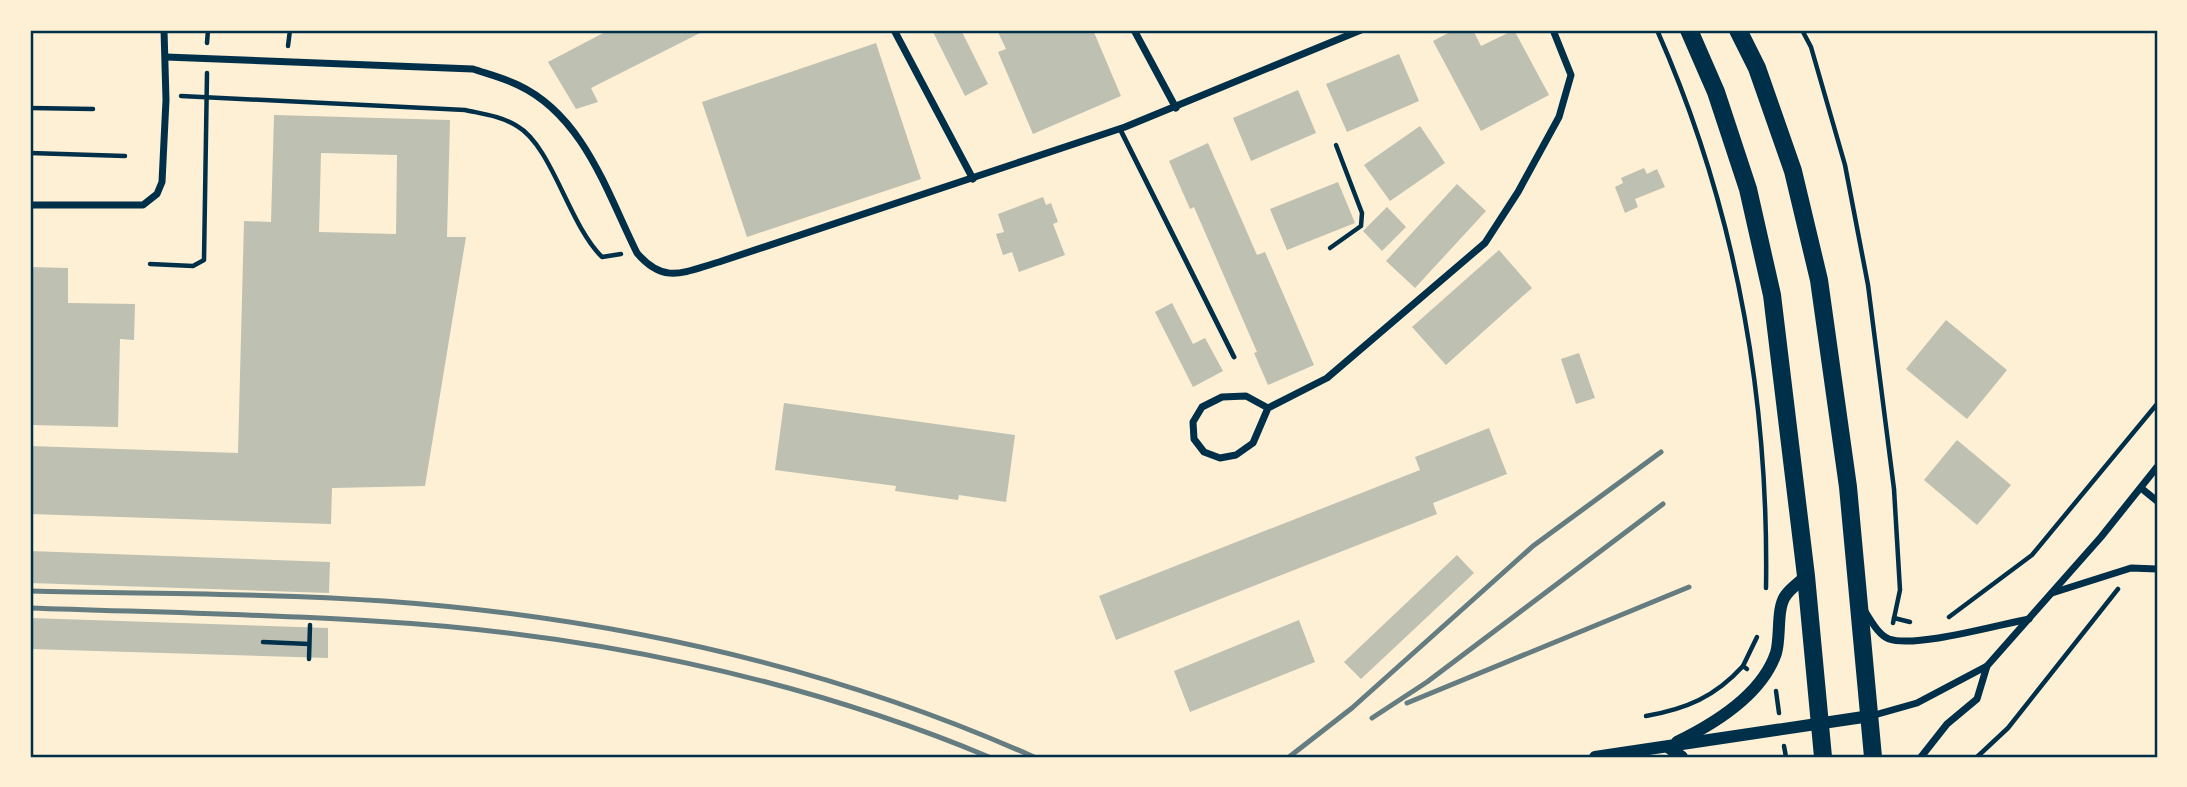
<svg xmlns="http://www.w3.org/2000/svg" width="2187" height="787" viewBox="0 0 2187 787" font-family="Literata,serif">
	<rect width="100%" height="100%" fill="#fdf0d5"/>
	<g fill="#bec0b2" fill-rule="evenodd">
		<polygon points="609,30 706,30 591,88 598,102 576,109 548,62"/>
		<polygon points="932,30 961,30 988,84 965,96"/>
		<polygon points="997,30 1093,30 1121,96 1033,134 998,52 1006,49"/>
		<polygon points="1454,30 1473,30 1481,46 1514,30 1549,95 1481,131 1433,41"/>
		<polygon points="876,43 921,179 747,237 702,102"/>
		<polygon points="1399,54 1419,101 1347,132 1326,84"/>
		<polygon points="1298,90 1316,133 1251,161 1233,118"/>
		<path d="M274,115L450,120L447,237H466L425,486L332,488L331,524L30,514V446L238,453L244,221L271,222ZM321,153L397,155L396,234L319,232Z"/>
		<polygon points="1420,126 1445,163 1390,201 1364,165"/>
		<polygon points="1208,143 1257,255 1265,252 1314,365 1268,385 1254,353 1257,352 1194,207 1190,209 1169,161"/>
		<polygon points="1644,168 1647,174 1657,169 1665,187 1635,199 1638,207 1625,213 1615,187 1623,183 1621,178"/>
		<polygon points="1338,182 1355,223 1287,250 1270,209"/>
		<polygon points="1457,184 1486,211 1415,288 1386,261"/>
		<polygon points="1043,197 1046,205 1051,203 1058,222 1053,224 1065,255 1019,272 1012,252 1003,255 996,234 1004,232 998,214"/>
		<polygon points="1387,207 1406,227 1382,251 1363,231"/>
		<polygon points="1499,250 1532,288 1446,365 1412,327"/>
		<polygon points="30,267 68,268 68,303 135,304 134,340 120,339 118,427 30,425"/>
		<polygon points="1172,303 1193,344 1205,338 1223,371 1193,387 1155,312"/>
		<polygon points="1946,320 2007,370 1967,419 1906,369"/>
		<polygon points="1579,353 1595,398 1576,404 1561,359"/>
		<polygon points="784,403 1015,435 1006,502 959,495 958,500 895,491 896,486 775,470"/>
		<polygon points="1489,428 1507,474 1433,503 1437,514 1116,640 1099,596 1420,470 1415,457"/>
		<polygon points="1957,440 2011,485 1977,525 1924,480"/>
		<polygon points="30,551 330,562 329,593 30,583"/>
		<polygon points="1457,555 1474,573 1361,679 1344,662"/>
		<polygon points="30,618 328,628 328,658 30,649"/>
		<polygon points="1299,620 1315,662 1190,712 1174,671"/>
	</g>
	<g fill="none" stroke-linecap="round" stroke-linejoin="round">
		<g stroke="#003049" stroke-width="4.5">
			<path d="M1657,30C1735,207 1769,395 1766,588"/>
			<polyline points="1802,30 1811,47 1845,165 1868,285 1894,489 1900,590 1893,623"/>
			<polyline points="207,43 208,30"/>
			<polyline points="288,46 290,30"/>
			<path d="M181,96L465,110C483,114 501,116 517,126C552,146 569,225 602,257L621,254"/>
			<polyline points="30,108 93,109"/>
			<polyline points="30,153 125,156"/>
			<polyline points="1330,248 1361,226 1362,213 1336,145"/>
			<polyline points="150,264 193,266 204,260 207,73"/>
			<polyline points="1949,617 2032,555 2157,404"/>
			<polyline points="1894,618 1910,622"/>
			<polyline points="263,642 309,644"/>
			<polyline points="309,659 310,625"/>
			<polyline points="1747,669 1743,666 1757,637"/>
			<polyline points="1776,691 1779,713"/>
			<path d="M1646,716C1686,709 1715,697 1743,666"/>
			<polyline points="1784,746 1786,757"/>
			<polyline points="1977,757 2008,728 2118,589"/>
		</g>
		<polyline stroke="#003049" stroke-width="5" points="1120,129 1234,357"/>
		<g stroke="#003049" stroke-width="7">
			<polyline points="894,30 973,179"/>
			<polyline points="1134,30 1176,108"/>
			<path d="M166,57L473,69C488,74 504,78 518,85C584,116 607,193 637,253C664,285 684,272 719,262L1125,127L1361,30"/>
			<polyline points="30,205 143,205 157,194 162,182 166,100 164,30"/>
			<polyline points="1268,408 1246,396 1222,397 1202,407 1193,422 1194,439 1204,452 1220,458 1236,455 1253,443 1268,408 1327,378 1485,243 1518,192 1559,117 1571,75 1553,30"/>
			<polyline points="2141,488 2157,501"/>
			<polyline points="2052,593 2131,568 2157,569"/>
			<path d="M1864,610C1871,620 1878,635 1889,639C1916,648 1997,625 2029,619"/>
			<polyline points="1871,716 1917,703 1987,666 2101,537 2157,467"/>
			<polyline points="1921,757 1947,724 1977,699 1987,666"/>
		</g>
		<g stroke="#003049" stroke-width="12">
			<path d="M1677,742C1714,724 1762,695 1776,653C1781,636 1776,608 1786,595C1791,588 1800,582 1806,576"/>
			<polyline points="1668,747 1682,757"/>
			<polyline points="1595,757 1870,716"/>
		</g>
		<g stroke="#003049" stroke-width="18">
			<polyline points="1689,30 1716,92 1748,189 1772,295 1806,576 1823,757"/>
			<polyline points="1738,30 1757,68 1793,171 1819,280 1848,487 1873,757"/>
		</g>
		<g stroke="#657d81" stroke-width="5">
			<path d="M30,591C148,594 267,593 384,601C607,617 830,666 1034,757"/>
			<path d="M30,608C144,612 259,614 373,621C583,633 795,676 989,757"/>
			<polyline points="1407,703 1689,587"/>
			<polyline points="1372,718 1427,682 1663,504"/>
			<polyline points="1289,757 1352,708 1533,546 1661,452"/>
		</g>
	</g>
	<rect width="2187" height="787" fill="none" stroke="#fdf0d5" stroke-width="63"/>
	<rect x="32" y="32" width="2124" height="724" fill="none" stroke="#003049" stroke-width="2.5"/>
</svg>
